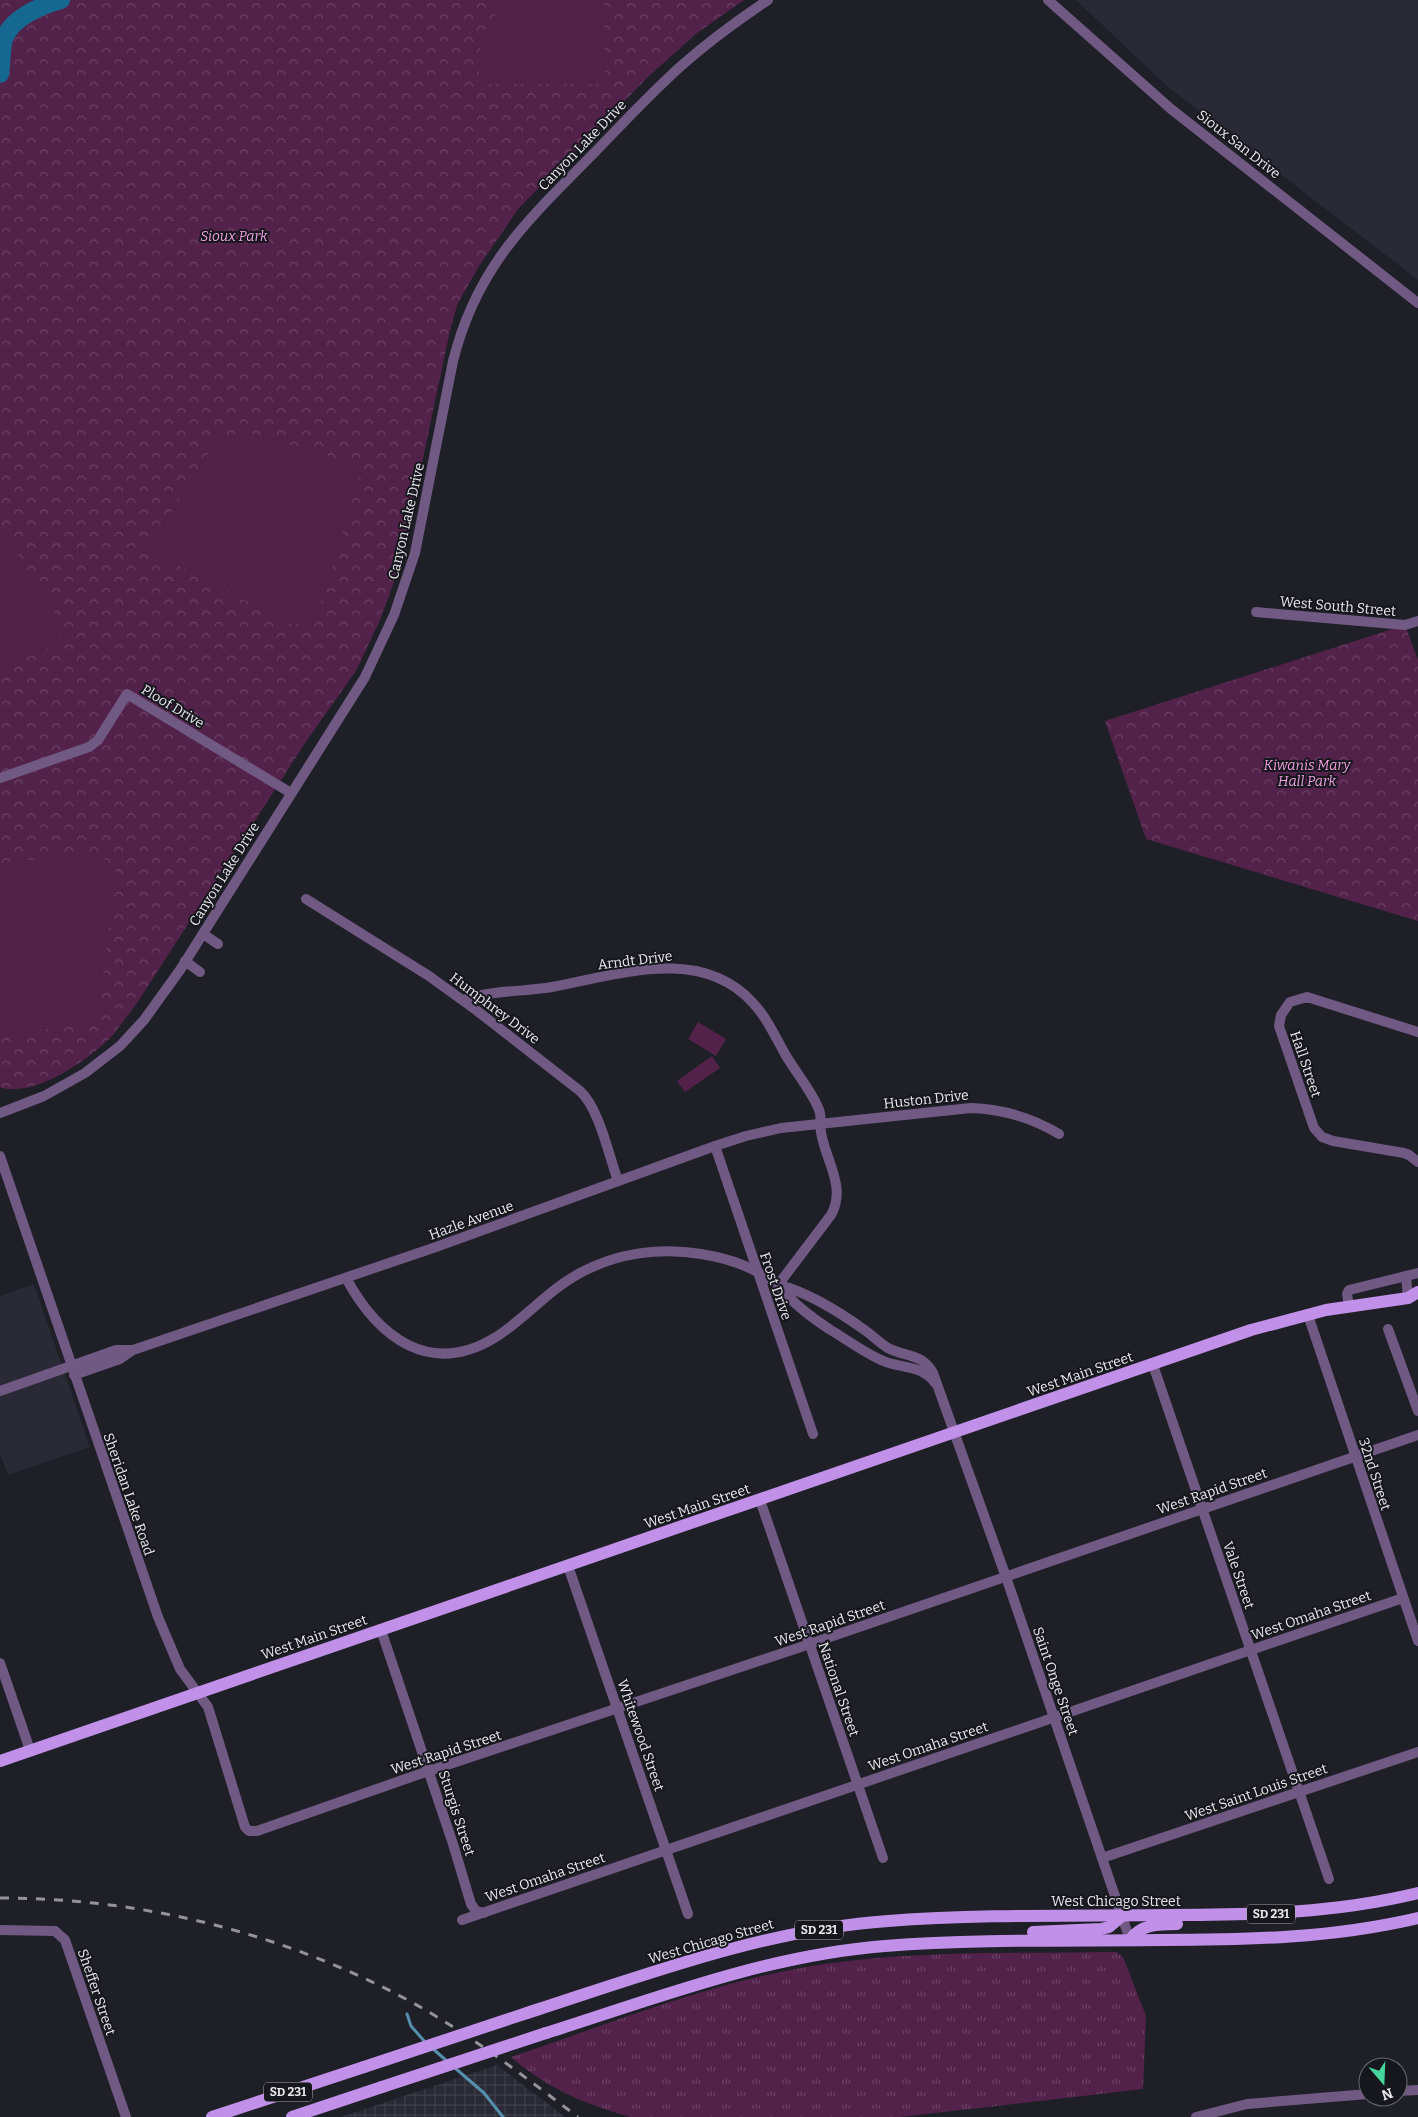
<svg xmlns="http://www.w3.org/2000/svg" width="1418" height="2117" viewBox="0 0 1418 2117" font-family="Bitter,serif">
	<defs>
		<pattern id="industrial-grid" width="8" height="8" patternUnits="userSpaceOnUse" patternTransform="scale(1.25)"><rect width="8" height="8" fill="#2a2a37"/><path d="M0 4h8M4 0v8" fill="none" stroke="#3f3f4a"/></pattern>
		<pattern id="grass-tufts" width="24" height="20" patternUnits="userSpaceOnUse" patternTransform="scale(1.25)"><rect width="24" height="20" fill="#52224b"/><path d="M3 7l-1-3M5 7V3M7 7l1-3M15 17l-1-3M17 17v-4M19 17l1-3" fill="none" stroke="#6b4265"/></pattern>
		<pattern id="park-crowns" width="20" height="18" patternUnits="userSpaceOnUse" patternTransform="scale(1.25)"><rect width="20" height="18" fill="#52224b"/><path d="M2 6a3 3 0 1 1 6 0M12 15a3 3 0 1 1 6 0" fill="none" stroke="#6b4265"/></pattern>
	</defs>
	<rect width="100%" height="100%" fill="#1f1f27"/>
	<g fill="#2a2a37">
		<polygon points="1076,0 1418,0 1418,280 1169,88"/>
		<polygon points="34,1284 90,1447 8,1475 0,1453 0,1296"/>
	</g>
	<polygon fill="url(#industrial-grid)" points="497,2065 565,2117 341,2117"/>
	<path fill="url(#grass-tufts)" d="M1116,1952L1123,1957L1146,2016L1143,2089L900,2117H631C587,2105 546,2088 511,2057C601,2027 690,1990 785,1971C893,1949 1006,1954 1116,1952Z"/>
	<g fill="url(#park-crowns)">
		<path d="M0,0H744L697,33L650,75L519,208L479,266L457,305L449,335L401,563L380,620L356,671L305,743L137,1003C129,1014 120,1026 111,1037C89,1060 32,1099 0,1087Z"/>
		<polygon points="1405,625 1418,660 1418,921 1146,839 1105,721"/>
	</g>
	<g fill="#52224b">
		<polygon points="505,0 604,0 605,78 599,84 480,84 479,54 488,26"/>
		<polygon points="243,431 363,466 316,620 293,625 148,550 216,440"/>
		<path d="M0,527L56,614C58,619 62,625 62,629C63,649 16,660 0,666Z"/>
		<polygon points="99,853 116,872 97,1024 0,1034 0,863"/>
		<polygon points="698,1022 726,1039 716,1056 688,1039"/>
		<polygon points="712,1056 720,1068 685,1092 677,1081"/>
	</g>
	<g fill="none" stroke-linecap="round" stroke-linejoin="round">
		<g stroke="#558fad" stroke-width="3">
			<polyline points="407,2014 411,2026 426,2043"/>
			<polyline points="432,2048 448,2062"/>
			<polyline points="455,2068 484,2093 503,2117"/>
		</g>
		<path stroke="#156991" stroke-width="18" d="M0,74C2,62 1,50 4,39C11,18 42,5 61,0"/>
		<g stroke="#705983" stroke-width="10">
			<polyline points="1048,0 1171,109 1418,303"/>
			<polyline points="1256,612 1405,625 1418,621"/>
			<polyline points="0,778 89,747 98,740 127,694 291,793"/>
			<path d="M306,899L429,976L476,1010L580,1091C599,1108 609,1156 618,1181"/>
			<polyline points="203,934 218,944"/>
			<polyline points="185,961 200,972"/>
			<path d="M463,1000C492,990 522,992 552,987C617,975 701,945 753,1003C767,1018 775,1036 785,1054C794,1070 816,1097 820,1113C821,1119 820,1126 821,1132C825,1160 847,1187 831,1215L778,1285"/>
			<polyline points="1418,1032 1307,997 1290,1002 1281,1015 1279,1026 1314,1128 1322,1137 1333,1141 1404,1153 1409,1155 1418,1162"/>
			<path d="M0,1113L44,1096L85,1073L120,1046L144,1020L180,970L365,677L394,615L415,553L453,361C477,265 529,219 595,152C623,123 651,93 681,66C708,42 738,20 768,0"/>
			<polyline points="715,1146 813,1434"/>
			<polyline points="0,1156 158,1617 180,1669 208,1707 245,1827 249,1831 257,1831 414,1776 798,1648 1418,1435"/>
			<polyline points="1406,1276 1408,1298"/>
			<path d="M346,1278C378,1337 430,1378 496,1337C526,1318 548,1290 580,1273C617,1253 660,1247 701,1254C728,1258 756,1268 777,1285C781,1288 784,1293 788,1296C800,1309 814,1319 829,1329C846,1339 863,1352 881,1360C900,1369 922,1364 935,1383"/>
			<path d="M778,1285C809,1292 841,1313 866,1331C874,1337 880,1343 888,1348C905,1357 922,1353 933,1373L1006,1577L1130,1940"/>
			<polyline points="1349,1306 1347,1294 1349,1290 1418,1273"/>
			<polyline points="1308,1315 1418,1641"/>
			<polyline points="1388,1329 1418,1411"/>
			<polyline points="1153,1365 1329,1879"/>
			<path d="M74,1375L120,1359L133,1350L436,1247L715,1146L746,1136L781,1128L971,1108C1003,1109 1032,1118 1059,1134"/>
			<polyline points="0,1391 116,1350 133,1350"/>
			<polyline points="760,1500 883,1858"/>
			<polyline points="568,1566 688,1914"/>
			<polyline points="381,1630 453,1844 471,1904 476,1911 484,1913"/>
			<polyline points="0,1663 30,1750"/>
			<polyline points="1102,1858 1418,1752"/>
			<polyline points="462,1920 1403,1598"/>
			<polyline points="0,1930 55,1931 65,1940 126,2117"/>
			<polyline points="1398,2091 1418,2090"/>
			<polyline points="1196,2117 1247,2104 1368,2094"/>
		</g>
		<g stroke="#c190e9" stroke-width="12">
			<polyline points="0,1761 1251,1330 1326,1310 1408,1298 1418,1292"/>
			<polyline points="1033,1932 1101,1929 1109,1927 1122,1916"/>
			<path d="M1130,1940C1140,1924 1160,1924 1177,1924"/>
			<path d="M527,2013C645,1975 763,1930 888,1921C981,1914 1076,1916 1170,1915C1254,1915 1336,1913 1418,1893"/>
			<path d="M546,2033C657,1998 768,1955 885,1946C977,1939 1069,1941 1161,1940C1248,1940 1333,1938 1418,1918"/>
			<polyline points="212,2117 364,2067"/>
			<polyline points="292,2117 382,2087"/>
		</g>
		<path stroke="#939399" stroke-width="3" stroke-dasharray="9 9" stroke-linecap="butt" d="M0,1898C141,1898 279,1932 404,1998C466,2031 522,2075 578,2117"/>
		<g stroke="#c190e9" stroke-width="12">
			<polyline points="364,2067 527,2013"/>
			<polyline points="382,2087 546,2033"/>
		</g>
	</g>
	<g text-anchor="middle" stroke-width="4" stroke-linejoin="round" paint-order="stroke">
		<g fill="#16161d" stroke="#aaaaaf" stroke-width="1">
			<rect x="1247" y="1904.5" width="48" height="19" rx="4"/>
			<rect x="795" y="1920.5" width="48" height="19" rx="4"/>
			<rect x="264" y="2082.5" width="48" height="19" rx="4"/>
		</g>
		<g font-size="12" font-weight="bold" fill="#e9e9ee">
			<text x="1271" y="1918">SD 231</text>
			<text x="819" y="1934">SD 231</text>
			<text x="288" y="2096">SD 231</text>
		</g>
		<g font-size="14" fill="#e9e9ee" stroke="#16161d">
			<text transform="translate(1239 144) rotate(38)" y="5">Sioux San Drive</text>
			<text transform="translate(582 145) rotate(-46)" y="5">Canyon Lake Drive</text>
			<text transform="translate(406 521) rotate(-77)" y="5">Canyon Lake Drive</text>
			<text transform="translate(1338 606) rotate(5)" y="5">West South Street</text>
			<text transform="translate(173 706) rotate(31)" y="5">Ploof Drive</text>
			<text transform="translate(224 874) rotate(-58)" y="5">Canyon Lake Drive</text>
			<text transform="translate(635 960) rotate(-7)" y="5">Arndt Drive</text>
			<text transform="translate(495 1008) rotate(37)" y="5">Humphrey Drive</text>
			<text transform="translate(1306 1064) rotate(71)" y="5">Hall Street</text>
			<text transform="translate(926 1099) rotate(-6)" y="5">Huston Drive</text>
			<text transform="translate(471 1220) rotate(-20)" y="5">Hazle Avenue</text>
			<text transform="translate(776 1286) rotate(71)" y="5">Frost Drive</text>
			<text transform="translate(1080 1374) rotate(-19)" y="5">West Main Street</text>
			<text transform="translate(1375 1474) rotate(72)" y="5">32nd Street</text>
			<text transform="translate(1212 1491) rotate(-19)" y="5">West Rapid Street</text>
			<text transform="translate(129 1494) rotate(71)" y="5">Sheridan Lake Road</text>
			<text transform="translate(697 1506) rotate(-19)" y="5">West Main Street</text>
			<text transform="translate(1239 1575) rotate(71)" y="5">Vale Street</text>
			<text transform="translate(1311 1615) rotate(-19)" y="5">West Omaha Street</text>
			<text transform="translate(830 1623) rotate(-19)" y="5">West Rapid Street</text>
			<text transform="translate(314 1637) rotate(-19)" y="5">West Main Street</text>
			<text transform="translate(1056 1681) rotate(71)" y="5">Saint Onge Street</text>
			<text transform="translate(839 1689) rotate(71)" y="5">National Street</text>
			<text transform="translate(641 1735) rotate(71)" y="5">Whitewood Street</text>
			<text transform="translate(928 1746) rotate(-19)" y="5">West Omaha Street</text>
			<text transform="translate(446 1752) rotate(-18)" y="5">West Rapid Street</text>
			<text transform="translate(1256 1792) rotate(-19)" y="5">West Saint Louis Street</text>
			<text transform="translate(457 1813) rotate(72)" y="5">Sturgis Street</text>
			<text transform="translate(545 1877) rotate(-19)" y="5">West Omaha Street</text>
			<text x="1116" y="1906">West Chicago Street</text>
			<text transform="translate(711 1941) rotate(-16)" y="5">West Chicago Street</text>
			<text transform="translate(97 1992) rotate(71)" y="5">Sheffer Street</text>
		</g>
		<g font-size="14" font-style="italic" fill="#f09ee1" stroke="#16161d">
			<text x="234" y="241">Sioux Park</text>
			<text x="1307" y="770">Kiwanis Mary<tspan x="1307" dy="16">Hall Park</tspan></text>
		</g>
	</g>
	<g transform="translate(1383 2082) rotate(161)"><circle r="24" fill="#16161d" stroke="#6a6a71"/>
	<path d="M0-4L9 19L0 12L-9 19Z" fill="#48d49d"/>
	<text y="-8" font-size="14" font-weight="bold" text-anchor="middle" fill="#e9e9ee">N</text>
	</g>
</svg>
